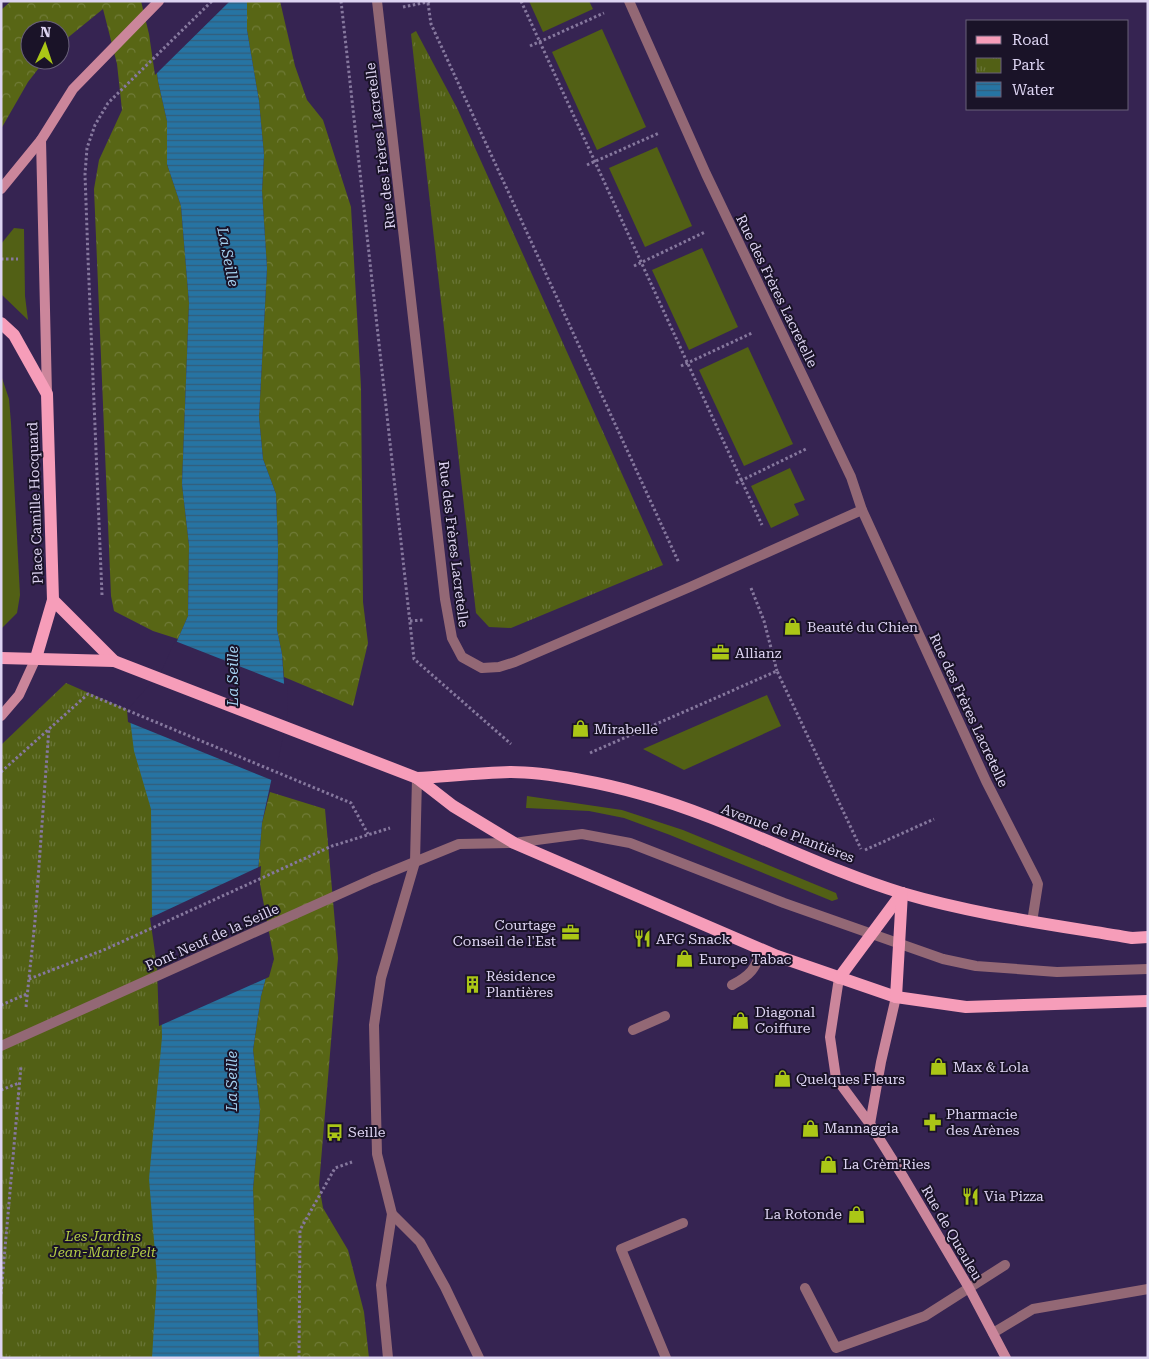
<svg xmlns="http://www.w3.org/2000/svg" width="1149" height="1359" viewBox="0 0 1149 1359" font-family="'Roboto Serif',serif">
	<defs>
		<pattern id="forest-crowns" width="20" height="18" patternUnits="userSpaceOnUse" patternTransform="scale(1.25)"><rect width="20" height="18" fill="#586615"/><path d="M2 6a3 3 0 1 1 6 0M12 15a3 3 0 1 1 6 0" fill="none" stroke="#707b38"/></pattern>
		<pattern id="park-tufts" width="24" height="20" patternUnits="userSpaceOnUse" patternTransform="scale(1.25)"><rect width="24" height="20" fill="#526015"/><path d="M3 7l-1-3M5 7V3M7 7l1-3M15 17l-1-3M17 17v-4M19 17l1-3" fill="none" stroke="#6a7638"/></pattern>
		<pattern id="water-rules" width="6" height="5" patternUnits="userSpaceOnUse" patternTransform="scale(1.25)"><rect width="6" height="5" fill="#2674a3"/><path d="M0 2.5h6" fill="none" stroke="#335d7a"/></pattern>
	</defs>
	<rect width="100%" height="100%" fill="#362452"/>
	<g fill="#526015">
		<polygon points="529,1 589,1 593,9 543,32"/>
		<polygon points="602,29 646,127 597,150 552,52"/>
		<polygon points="657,147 692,226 645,247 609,168"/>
		<polygon points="14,228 24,229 25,296 28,320 1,294 1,244"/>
		<polygon points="702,248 738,327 689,350 652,270"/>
		<polygon points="748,347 793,444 744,466 699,370"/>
		<polygon points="1,375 9,399 11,423 20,595 17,613 1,629"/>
		<polygon points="790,468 805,500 794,504 799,515 771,528 751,486"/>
		<polygon points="767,695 781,726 684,770 643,749"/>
		<polygon points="527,796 622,810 683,830 836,893 838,899 832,901 670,835 624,818 589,811 526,808"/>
	</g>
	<g fill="url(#forest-crowns)">
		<polygon points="11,1 143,1 152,34 158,81 167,121 167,164 181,206 189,303 182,484 189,545 188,616 178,639 153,631 114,611 111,596 94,189 99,160 122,110 117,64 103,9 60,44 60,30 30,30 30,60 45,60 28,82 1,129 1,10"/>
		<polygon points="247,1 280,1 295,66 307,100 323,120 351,207 361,387 363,602 368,643 353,706 284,677 282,654 277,630 278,549 276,494 263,459 259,417 267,268 262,191 264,155 259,101 247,30"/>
		<polygon points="270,792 325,809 338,958 319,1185 323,1208 348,1250 364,1312 369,1358 259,1358 253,1189 260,1110 253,1050 261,996 271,959 257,884 262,823"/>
	</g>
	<g fill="url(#park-tufts)">
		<polygon points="416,31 457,108 663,565 511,628 489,627 476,613 411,34"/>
		<polygon points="66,683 130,711 201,750 205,1358 1,1358 1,745"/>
	</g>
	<polygon fill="url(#water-rules)" points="143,1 247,1 247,30 259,101 264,155 262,191 267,268 259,417 263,459 276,494 278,549 277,630 282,654 286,712 262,823 257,884 271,959 261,996 253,1050 260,1110 253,1189 259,1358 152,1358 157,1277 149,1179 162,1037 160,966 152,915 151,809 134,751 129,711 163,673 188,616 189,545 182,484 189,303 181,206 167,164 167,121 158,81 152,34"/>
	<g fill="#362452">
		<polygon points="141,1 230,1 155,75 149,34"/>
		<polygon points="175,641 287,685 288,712 274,781 128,722 127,710 161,672"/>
		<polygon points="261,866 260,884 274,959 269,977 159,1026 157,966 150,918"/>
	</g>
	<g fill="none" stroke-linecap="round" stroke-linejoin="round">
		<g stroke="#86789e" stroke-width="3" stroke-dasharray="2.5 2.5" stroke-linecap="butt">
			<polyline points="341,1 414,659 511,744"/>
			<polyline points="521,1 762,525"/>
			<polyline points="428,3 431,24 679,563"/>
			<polyline points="403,7 432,1"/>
			<polyline points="530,46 604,13"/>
			<polyline points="587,165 659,133"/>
			<polyline points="1,259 18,259"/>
			<polyline points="634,266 705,232"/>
			<polyline points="681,366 752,333"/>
			<polyline points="736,483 806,449"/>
			<polyline points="751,588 764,621 777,671"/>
			<polyline points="102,595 88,258 85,174 87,148 95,125 108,103 212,1"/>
			<polyline points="410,621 423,620"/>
			<polyline points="590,753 777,671 861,849"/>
			<polyline points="1,772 88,694 351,803 368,834"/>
			<polyline points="865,850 934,819"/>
			<polyline points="29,979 106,949 332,846 390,828"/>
			<polyline points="1,1005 27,994"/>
			<polyline points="26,1007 35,921 49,728"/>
			<polyline points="1,1090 19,1083"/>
			<polyline points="1,1294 21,1066"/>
			<polyline points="299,1358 300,1230 335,1168 352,1162"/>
		</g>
		<g stroke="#936875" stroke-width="10">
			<path d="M732,985C751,975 755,969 762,950"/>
			<polyline points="633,1030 665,1016"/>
			<polyline points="1,1046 373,879 459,844 514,843 582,834 630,843 784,903 943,959 976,966 1057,972 1148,969"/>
			<polyline points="805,1288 836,1348 925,1316 1005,1265"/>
			<polyline points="388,1358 381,1285 392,1214"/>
			<polyline points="666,1358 621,1249 683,1223"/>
		</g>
		<g stroke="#936875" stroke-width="10">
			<polyline points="377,1 445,599 452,638 462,657 482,668 499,667 515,662 690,587 862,510"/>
			<polyline points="629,1 706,174 851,477 862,510 986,781 1036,879 1038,884 1032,922"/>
			<polyline points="417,778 415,862 381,978 374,1025 377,1154 392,1214 420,1242 445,1287 479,1358"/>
			<polyline points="993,1333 1033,1309 1148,1289"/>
		</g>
		<g stroke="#cb869b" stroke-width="10">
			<polyline points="41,140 47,394"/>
			<polyline points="1,189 41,140 73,89 159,1"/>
			<polyline points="1,716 19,695 36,658"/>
			<polyline points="839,978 830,1037 836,1078 870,1124 904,1178 969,1288 1006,1358"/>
			<polyline points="870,1124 881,1062 896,997"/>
		</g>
		<g stroke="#f69db9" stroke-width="12">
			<polyline points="1,323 14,335 47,394 53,600 36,658"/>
			<polyline points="53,600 114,661"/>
			<polyline points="1,658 114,661 417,778 453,806 514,843 777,956 896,997 966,1007 1148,1001"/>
			<path d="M417,778C449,776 480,773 511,772C547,772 607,784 641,794C731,819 813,866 902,893C977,915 1055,925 1132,938L1148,937"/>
			<polyline points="839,978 902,893"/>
			<polyline points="896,997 902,893"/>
		</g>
	</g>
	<defs>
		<symbol id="shop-bare" viewBox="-9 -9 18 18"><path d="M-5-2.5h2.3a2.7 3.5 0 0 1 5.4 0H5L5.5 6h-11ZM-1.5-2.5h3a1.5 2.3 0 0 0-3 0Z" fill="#abc616" stroke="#1a1328" stroke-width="2.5" paint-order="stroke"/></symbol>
		<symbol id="office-bare" viewBox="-9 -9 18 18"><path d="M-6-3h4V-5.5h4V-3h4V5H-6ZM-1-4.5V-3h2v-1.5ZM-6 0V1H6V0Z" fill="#abc616" stroke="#1a1328" stroke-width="2.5" paint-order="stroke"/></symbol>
		<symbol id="restaurant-bare" viewBox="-9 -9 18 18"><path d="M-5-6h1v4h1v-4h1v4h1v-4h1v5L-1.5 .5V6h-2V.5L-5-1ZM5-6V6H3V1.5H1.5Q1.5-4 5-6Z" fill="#abc616" stroke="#1a1328" stroke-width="2.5" paint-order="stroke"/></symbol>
		<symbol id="building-bare" viewBox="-9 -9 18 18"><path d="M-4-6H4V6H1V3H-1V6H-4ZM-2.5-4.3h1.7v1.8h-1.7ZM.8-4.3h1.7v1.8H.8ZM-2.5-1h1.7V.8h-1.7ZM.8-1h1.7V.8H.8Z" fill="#abc616" stroke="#1a1328" stroke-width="2.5" paint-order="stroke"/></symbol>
		<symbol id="pharmacy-bare" viewBox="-9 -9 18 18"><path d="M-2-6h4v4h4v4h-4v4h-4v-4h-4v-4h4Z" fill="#abc616" stroke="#1a1328" stroke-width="2.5" paint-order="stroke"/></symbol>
		<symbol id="bus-bare" viewBox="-9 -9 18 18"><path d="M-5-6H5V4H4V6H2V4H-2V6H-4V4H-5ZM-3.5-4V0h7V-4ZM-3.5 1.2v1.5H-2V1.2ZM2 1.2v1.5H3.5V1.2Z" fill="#abc616" stroke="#1a1328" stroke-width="2.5" paint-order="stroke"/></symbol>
	</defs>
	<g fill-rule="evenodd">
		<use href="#shop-bare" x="780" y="614" width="25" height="25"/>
		<use href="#office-bare" x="708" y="640" width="25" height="25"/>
		<use href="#shop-bare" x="568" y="716" width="25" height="25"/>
		<use href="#office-bare" x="558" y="920" width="25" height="25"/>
		<use href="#restaurant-bare" x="630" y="926" width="25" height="25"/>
		<use href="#shop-bare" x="672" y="946" width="25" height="25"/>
		<use href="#building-bare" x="460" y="972" width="25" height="25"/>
		<use href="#shop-bare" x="728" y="1008" width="25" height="25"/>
		<use href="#shop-bare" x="926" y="1054" width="25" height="25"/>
		<use href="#shop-bare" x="770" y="1066" width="25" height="25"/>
		<use href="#pharmacy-bare" x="920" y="1110" width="25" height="25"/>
		<use href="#shop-bare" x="798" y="1116" width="25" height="25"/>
		<use href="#bus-bare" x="322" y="1120" width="25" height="25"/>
		<use href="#shop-bare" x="816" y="1152" width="25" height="25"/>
		<use href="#restaurant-bare" x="958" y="1184" width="25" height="25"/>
		<use href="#shop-bare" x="844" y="1202" width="25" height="25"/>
	</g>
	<g text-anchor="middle" stroke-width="4" stroke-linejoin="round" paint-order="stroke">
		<g font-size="14" fill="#ddd4f2" stroke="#1a1328">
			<text transform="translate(380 146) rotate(-97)" y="5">Rue des Frères Lacretelle</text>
			<text transform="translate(777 291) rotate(64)" y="5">Rue des Frères Lacretelle</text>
			<text transform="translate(35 503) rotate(-92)" y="5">Place Camille Hocquard</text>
			<text transform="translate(454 544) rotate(83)" y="5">Rue des Frères Lacretelle</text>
			<text transform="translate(969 710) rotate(65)" y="5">Rue des Frères Lacretelle</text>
			<text transform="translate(788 833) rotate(21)" y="5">Avenue de Plantières</text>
			<text transform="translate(212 937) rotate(-24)" y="5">Pont Neuf de la Seille</text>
			<text transform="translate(952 1233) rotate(60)" y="5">Rue de Queuleu</text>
		</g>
		<g font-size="14" fill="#ddd4f2" stroke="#1a1328" text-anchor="start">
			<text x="807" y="632">Beauté du Chien</text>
			<text x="735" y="658">Allianz</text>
			<text x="594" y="734">Mirabelle</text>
			<text x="556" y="930" text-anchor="end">Courtage<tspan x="556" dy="16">Conseil de l'Est</tspan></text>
			<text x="656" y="944">AFG Snack</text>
			<text x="699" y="964">Europe Tabac</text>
			<text x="486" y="981">Résidence<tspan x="486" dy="16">Plantières</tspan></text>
			<text x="755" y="1017">Diagonal<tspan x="755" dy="16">Coiffure</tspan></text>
			<text x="953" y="1072">Max &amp; Lola</text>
			<text x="796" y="1084">Quelques Fleurs</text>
			<text x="946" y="1119">Pharmacie<tspan x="946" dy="16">des Arènes</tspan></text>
			<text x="824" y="1133">Mannaggia</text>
			<text x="348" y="1137">Seille</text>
			<text x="843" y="1169">La Crèm'Ries</text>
			<text x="984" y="1201">Via Pizza</text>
			<text x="842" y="1219" text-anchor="end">La Rotonde</text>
		</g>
		<g font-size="14" font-style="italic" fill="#b3cc46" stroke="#1a1328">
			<text x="103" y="1241">Les Jardins<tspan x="103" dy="16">Jean-Marie Pelt</tspan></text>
		</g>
		<g font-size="15" font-style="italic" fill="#a3cfee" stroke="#1a1328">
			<text transform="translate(228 257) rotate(79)" y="5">La Seille</text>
			<text transform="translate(233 676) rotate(-90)" y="5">La Seille</text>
			<text transform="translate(232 1081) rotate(-90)" y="5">La Seille</text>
		</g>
	</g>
	<rect width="1149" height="1359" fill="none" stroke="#ddd4f2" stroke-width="5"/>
	<rect x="966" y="20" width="162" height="90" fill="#1a1328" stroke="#686079"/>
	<rect x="976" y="36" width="25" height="8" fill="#f69db9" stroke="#686079"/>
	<text x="1012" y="45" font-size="15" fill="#ddd4f2">Road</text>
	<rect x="976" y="58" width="25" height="15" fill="url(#park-tufts)" stroke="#686079"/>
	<text x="1012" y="70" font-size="15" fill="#ddd4f2">Park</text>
	<rect x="976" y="82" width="25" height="15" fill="url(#water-rules)" stroke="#686079"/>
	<text x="1012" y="95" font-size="15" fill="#ddd4f2">Water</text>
	<g transform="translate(45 45) rotate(3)"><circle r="24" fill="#1a1328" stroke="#686079"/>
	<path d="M0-4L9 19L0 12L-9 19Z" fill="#abc616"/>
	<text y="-8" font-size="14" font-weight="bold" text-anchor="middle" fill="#ddd4f2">N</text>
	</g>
</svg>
